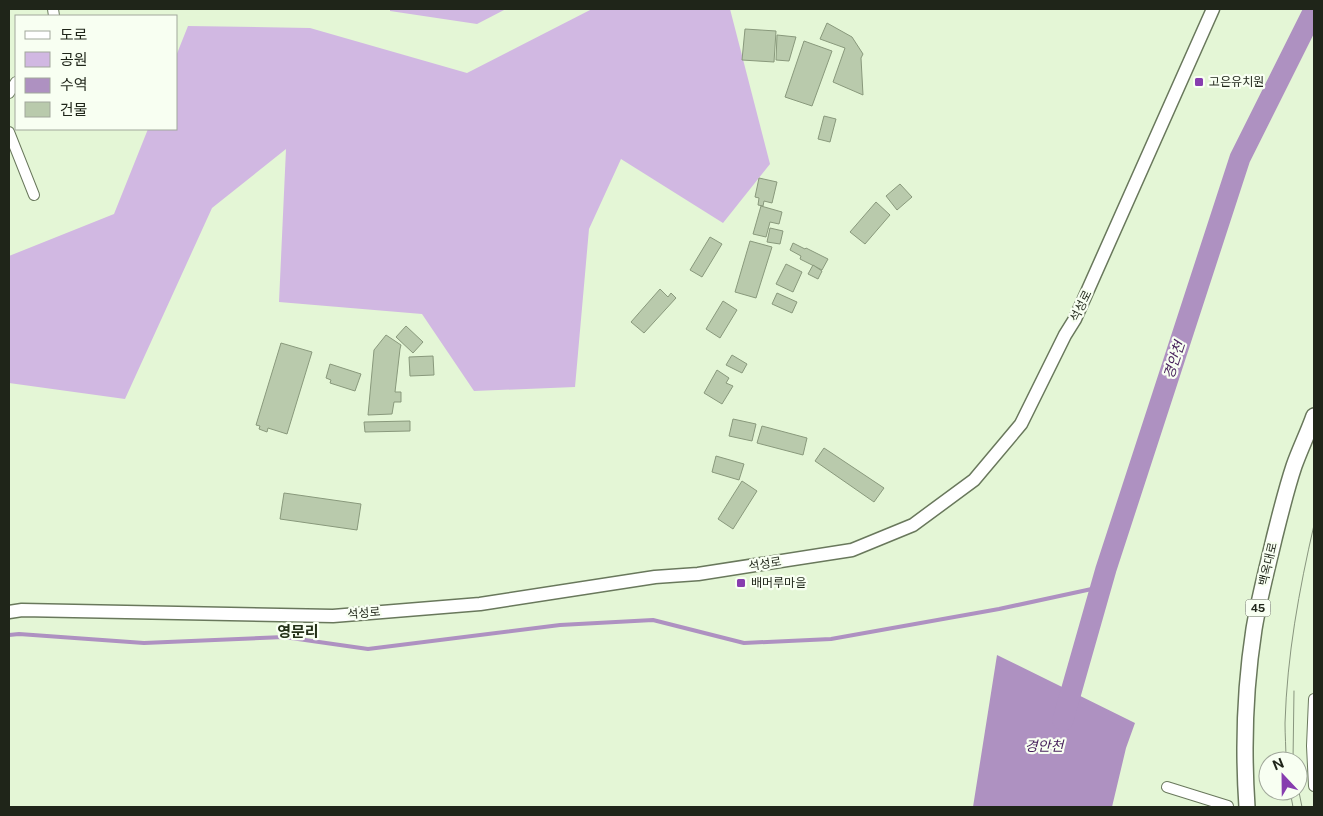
<svg xmlns="http://www.w3.org/2000/svg" width="1323" height="816" viewBox="0 0 1323 816" font-family="'Public Sans','Noto Sans KR',sans-serif">
	<rect width="100%" height="100%" fill="#e4f6d6"/>
	<g fill="#d1b8e2">
		<polygon points="390,9 506,9 477,24 390,11"/>
		<polygon points="592,9 730,9 770,164 723,223 621,159 589,229 575,387 474,391 422,314 279,302 286,149 212,208 125,399 9,383 9,256 114,214 148,129 176,129 176,56 188,26 310,28 467,73"/>
	</g>
	<polygon fill="#ae91c1" points="997,655 1135,723 1126,748 1112,807 973,807"/>
	<g fill="none" stroke-linecap="round" stroke-linejoin="round">
		<polyline stroke="#ae91c1" stroke-width="4" points="9,635 19,634 144,643 284,637 368,649 560,625 653,620 744,643 831,639 999,609 1101,587"/>
		<polyline stroke="#ae91c1" stroke-width="21" points="1063,720 1106,569 1240,158 1314,10"/>
	</g>
	<g fill="#b9caac" stroke="#89997c">
		<polygon points="827,23 852,37 863,54 861,58 863,95 833,82 845,48 820,39"/>
		<polygon points="745,29 776,31 774,62 742,60"/>
		<polygon points="777,35 796,37 789,61 776,60"/>
		<polygon points="804,41 832,51 812,106 785,97"/>
		<polygon points="824,116 836,119 830,142 818,139"/>
		<polygon points="759,178 777,182 772,203 764,201 763,206 758,205 759,198 755,197"/>
		<polygon points="900,184 912,197 897,210 886,196"/>
		<polygon points="876,202 890,215 865,244 850,232"/>
		<polygon points="761,206 782,212 779,224 770,222 766,237 753,234"/>
		<polygon points="770,228 783,231 780,244 767,242"/>
		<polygon points="710,237 722,244 702,277 690,270"/>
		<polygon points="750,241 772,247 756,298 735,292"/>
		<polygon points="793,243 805,249 806,248 828,259 822,270 800,259 801,256 790,250"/>
		<polygon points="786,264 802,272 793,292 776,284"/>
		<polygon points="813,265 822,271 818,279 808,274"/>
		<polygon points="660,289 668,297 671,293 676,298 644,333 631,322"/>
		<polygon points="777,293 797,302 792,313 772,304"/>
		<polygon points="723,301 737,310 720,338 706,329"/>
		<polygon points="406,326 423,342 413,353 396,337"/>
		<polygon points="386,335 401,345 400,349 395,392 401,392 401,402 394,402 392,414 368,415 374,350"/>
		<polygon points="281,343 312,352 287,434 268,428 267,432 259,429 260,426 256,425"/>
		<polygon points="732,355 747,364 742,373 726,365"/>
		<polygon points="433,356 434,375 410,376 409,357"/>
		<polygon points="330,364 361,374 355,391 330,383 331,380 326,378"/>
		<polygon points="717,370 729,378 726,383 733,386 722,404 704,393"/>
		<polygon points="733,419 756,424 752,441 729,436"/>
		<polygon points="410,421 410,431 365,432 364,422"/>
		<polygon points="762,426 807,438 803,455 757,443"/>
		<polygon points="824,448 884,488 874,502 815,461"/>
		<polygon points="716,456 744,464 739,480 712,472"/>
		<polygon points="742,481 757,491 733,529 718,519"/>
		<polygon points="284,493 361,504 357,530 280,519"/>
	</g>
	<g fill="none" stroke-linecap="round" stroke-linejoin="round">
		<defs>
			<g id="minor">
				<polyline points="53,9 54,16"/>
				<polyline points="9,93 16,82"/>
				<polyline points="9,132 34,195"/>
				<polyline points="1314,699 1312,746 1314,786"/>
				<polyline points="1167,787 1228,806"/>
			</g>
			<polyline id="tertiary" points="9,612 22,610 333,616 480,604 655,577 698,574 852,550 913,525 974,480 1021,424 1065,335 1075,319 1213,9"/>
			<path id="primary" d="M1247,807C1243,748 1245,687 1254,629C1259,599 1267,569 1274,539C1280,515 1286,490 1294,466C1300,449 1308,433 1314,416"/>
		</defs>
		<use href="#minor" stroke="#69785c" stroke-width="12"/>
		<use href="#tertiary" stroke="#69785c" stroke-width="15"/>
		<use href="#primary" stroke="#69785c" stroke-width="18"/>
		<use href="#minor" stroke="#fff" stroke-width="10"/>
		<use href="#tertiary" stroke="#fff" stroke-width="12"/>
		<use href="#primary" stroke="#fff" stroke-width="15"/>
		<g stroke="#88957e" stroke-width="1">
			<path d="M1286,761C1286,748 1285,735 1285,723C1287,656 1299,590 1314,525"/>
			<polyline points="1293,761 1294,691"/>
			<polyline points="1298,787 1302,807"/>
			<polyline points="1290,791 1293,807"/>
		</g>
	</g>
	<g fill="#873daf" stroke="#f8fff2" stroke-width="2">
		<rect x="1194" y="77" width="10" height="10" rx="2.5"/>
		<rect x="736" y="578" width="10" height="10" rx="2.5"/>
	</g>
	<g text-anchor="middle" stroke-width="4.5" stroke-linejoin="round" paint-order="stroke">
		<rect fill="#f8fff2" stroke="#60665a" stroke-width="1" x="1245.5" y="599.5" width="25" height="17" rx="4"/>
		<g font-size="11" font-weight="bold" fill="#1f2519">
			<text x="1258" y="612">45</text>
		</g>
		<g font-size="12" fill="#1f2519" stroke="#f8fff2" text-anchor="start">
			<text x="1209" y="86">고은유치원</text>
			<text x="751" y="587">배머루마을</text>
		</g>
		<g font-size="12" fill="#1f2519" stroke="#f8fff2">
			<text transform="translate(1081 306) rotate(-64)" y="4">석성로</text>
			<text transform="translate(765 564) rotate(-9)" y="4">석성로</text>
			<text transform="translate(1268 564) rotate(-77)" y="4">백옥대로</text>
			<text transform="translate(364 613) rotate(-5)" y="4">석성로</text>
		</g>
		<g font-size="14" font-style="italic" fill="#441d59" stroke="#f8fff2">
			<text transform="translate(1174 360) rotate(-72)" y="5">경안천</text>
			<text x="1044" y="751">경안천</text>
		</g>
		<g font-size="15" font-weight="bold" fill="#243118" stroke="#f8fff2">
			<text x="298" y="637">영문리</text>
		</g>
	</g>
	<rect width="1323" height="816" fill="none" stroke="#1f2519" stroke-width="20"/>
	<rect x="15" y="15" width="162" height="115" fill="#f8fff2" stroke="#a1a89b"/>
	<rect x="25" y="31" width="25" height="8" fill="#ffffff" stroke="#a1a89b"/>
	<text x="60" y="40" font-size="15" fill="#1f2519">도로</text>
	<rect x="25" y="52" width="25" height="15" fill="#d1b8e2" stroke="#a1a89b"/>
	<text x="60" y="65" font-size="15" fill="#1f2519">공원</text>
	<rect x="25" y="78" width="25" height="15" fill="#ae91c1" stroke="#a1a89b"/>
	<text x="60" y="90" font-size="15" fill="#1f2519">수역</text>
	<rect x="25" y="102" width="25" height="15" fill="#b9caac" stroke="#a1a89b"/>
	<text x="60" y="115" font-size="15" fill="#1f2519">건물</text>
	<g transform="translate(1283 776) rotate(338)"><circle r="24" fill="#f8fff2" stroke="#a1a89b"/>
	<path d="M0-4L9 19L0 12L-9 19Z" fill="#873daf"/>
	<text y="-8" font-size="14" font-weight="bold" text-anchor="middle" fill="#1f2519">N</text>
	</g>
</svg>
